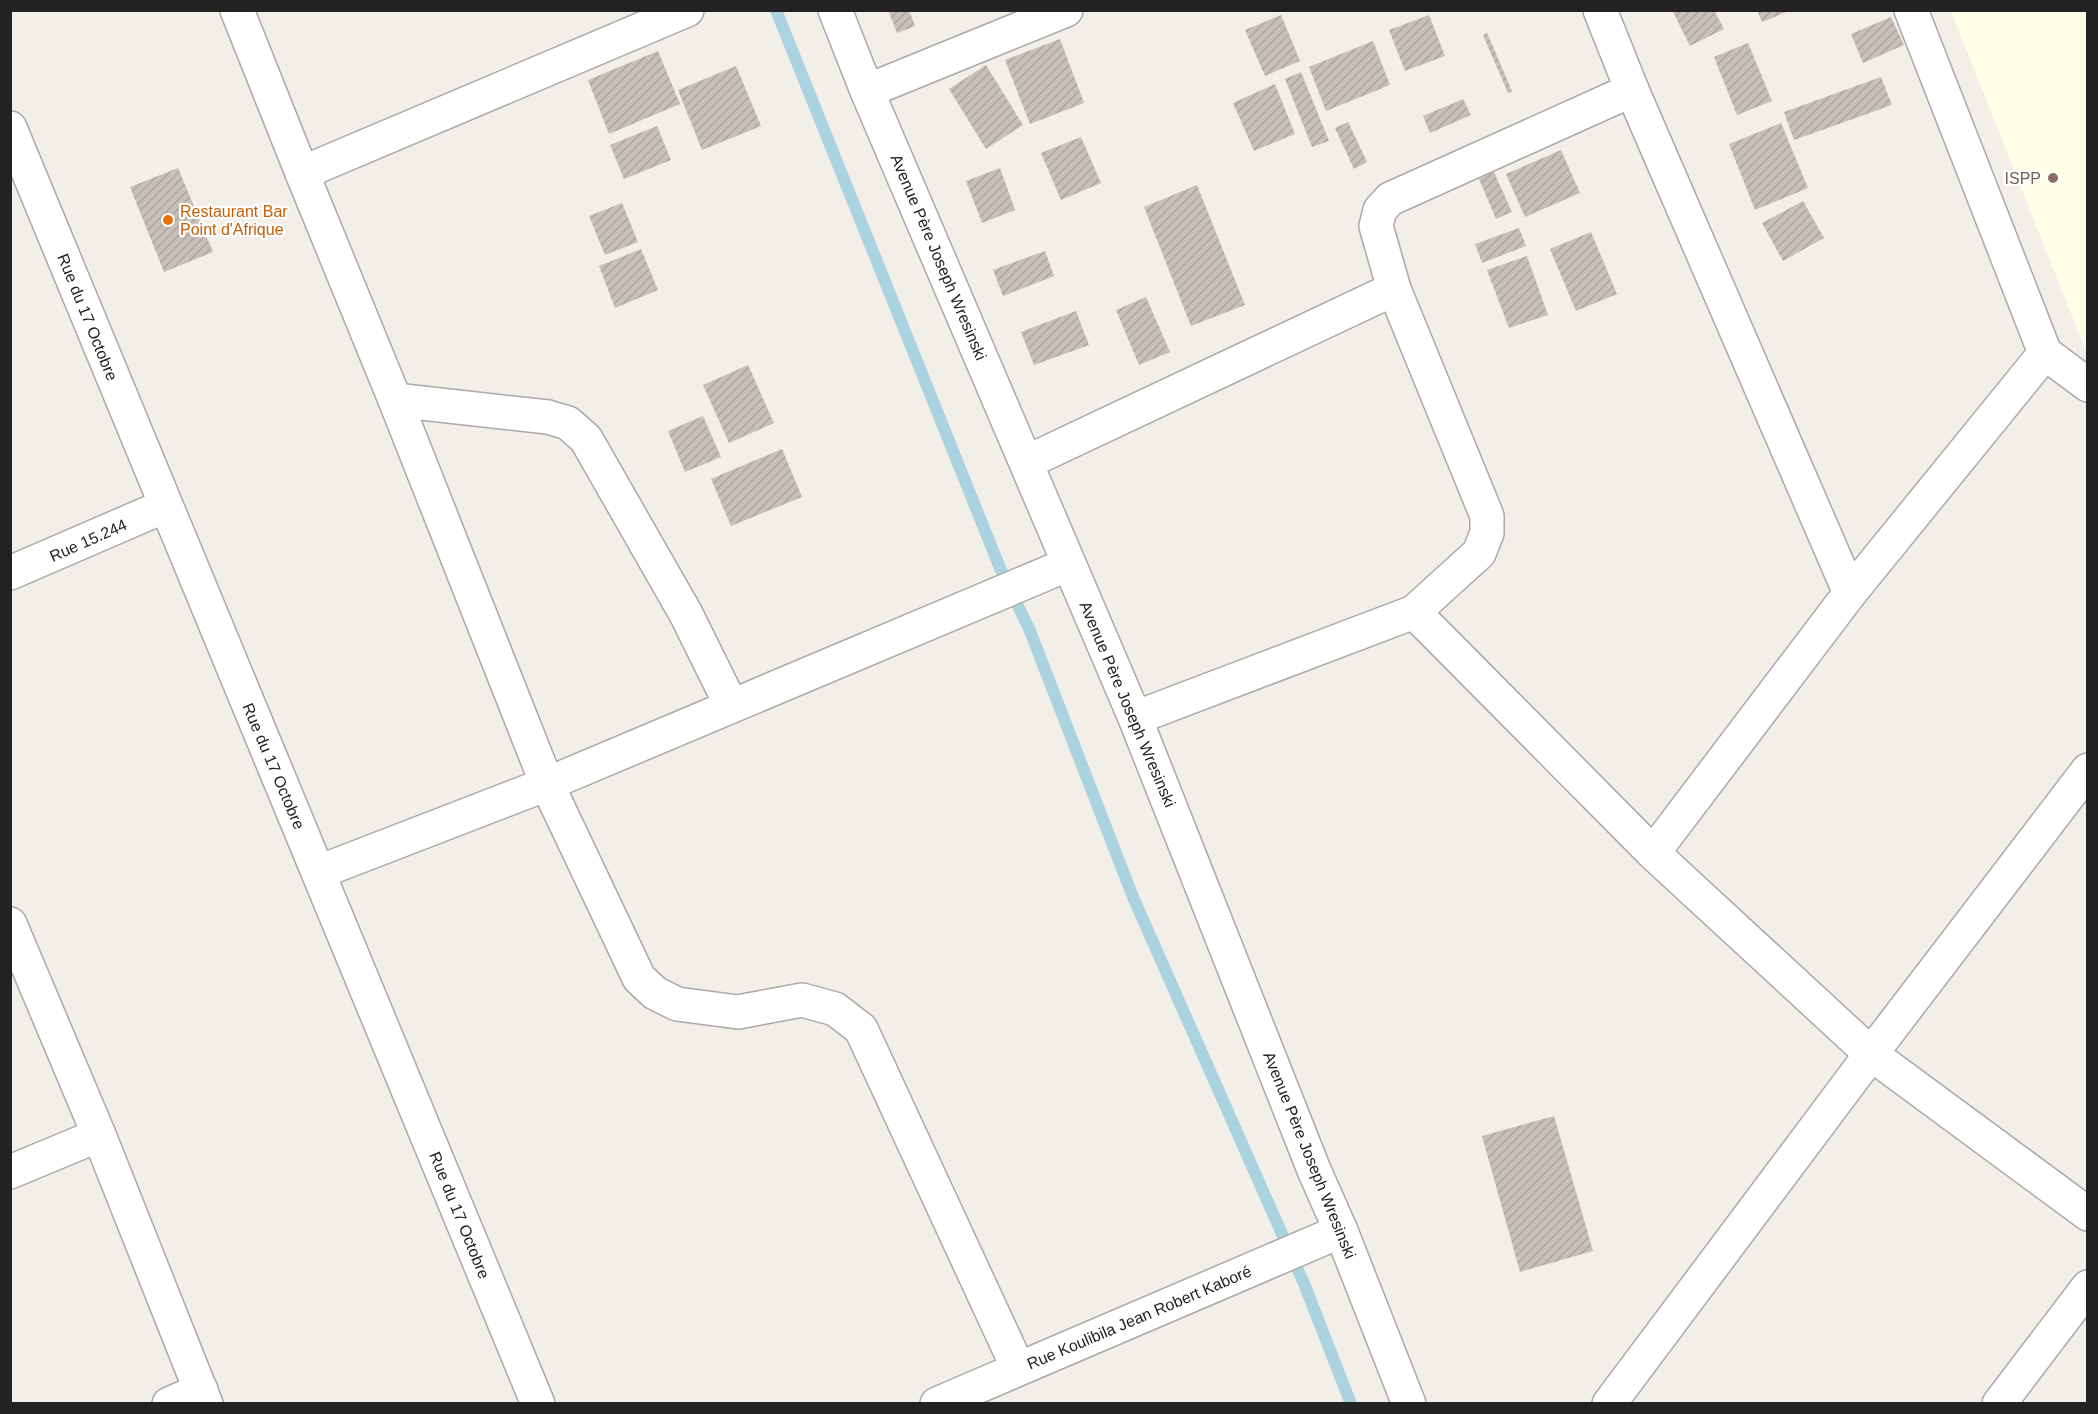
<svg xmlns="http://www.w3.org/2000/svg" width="2098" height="1414" viewBox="0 0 2098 1414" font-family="Arial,sans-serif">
	<defs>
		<pattern id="building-hatch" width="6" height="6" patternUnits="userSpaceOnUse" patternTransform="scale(1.5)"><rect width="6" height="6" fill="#c7bfb8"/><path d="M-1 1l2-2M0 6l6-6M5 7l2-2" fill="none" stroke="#aba49e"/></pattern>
	</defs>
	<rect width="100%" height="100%" fill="#f2efe9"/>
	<polygon fill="#ffffe5" points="1951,11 2087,11 2087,348 2084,346"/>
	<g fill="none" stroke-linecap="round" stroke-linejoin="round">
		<polyline stroke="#aad3df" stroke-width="12" points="776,10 1000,568 1030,631 1133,897 1305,1286 1351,1404"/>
	</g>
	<g fill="url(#building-hatch)">
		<polygon points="888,10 909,10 915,26 897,33"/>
		<polygon points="1672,10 1714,10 1724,29 1690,46"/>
		<polygon points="1757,10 1789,10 1789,11 1762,22"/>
		<polygon points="1281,15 1300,61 1265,76 1245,30"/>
		<polygon points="1429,15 1445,56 1405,71 1389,30"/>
		<polygon points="1891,17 1904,45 1863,63 1851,34"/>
		<polygon points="1487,33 1512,91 1508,93 1483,35"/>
		<polygon points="1060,39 1084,103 1030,124 1005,60"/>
		<polygon points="1373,41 1390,85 1326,111 1309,67"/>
		<polygon points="1748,43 1772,101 1737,115 1714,57"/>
		<polygon points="658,51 680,104 609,134 588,80"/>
		<polygon points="986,65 1023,125 986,149 949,89"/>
		<polygon points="736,66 761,126 702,150 678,90"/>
		<polygon points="1301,72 1329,141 1312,147 1285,79"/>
		<polygon points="1881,77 1892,105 1794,140 1784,112"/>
		<polygon points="1275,84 1295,134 1254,151 1233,103"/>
		<polygon points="1463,99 1471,115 1430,133 1423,116"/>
		<polygon points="1348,122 1367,162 1354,169 1335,128"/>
		<polygon points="1781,123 1808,188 1755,210 1729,144"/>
		<polygon points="657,126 671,160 624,179 610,145"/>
		<polygon points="1081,137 1101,183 1061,200 1041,153"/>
		<polygon points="1561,150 1580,193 1525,217 1506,174"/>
		<polygon points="178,168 213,252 164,272 130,187"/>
		<polygon points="1000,168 1015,210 982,223 966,181"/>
		<polygon points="1494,172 1512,212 1496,219 1479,179"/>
		<polygon points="1197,185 1245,305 1191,326 1144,207"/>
		<polygon points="1803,201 1824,238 1783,261 1762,223"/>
		<polygon points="622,203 638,242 605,255 589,216"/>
		<polygon points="1519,228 1526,246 1482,263 1475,244"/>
		<polygon points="1591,232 1617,294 1576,311 1550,249"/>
		<polygon points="641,249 658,290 615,308 599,266"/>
		<polygon points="1045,251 1054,276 1003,296 993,270"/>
		<polygon points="1527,256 1548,315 1509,328 1487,270"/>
		<polygon points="1146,297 1170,352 1139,365 1116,310"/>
		<polygon points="1076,311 1089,345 1034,365 1021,332"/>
		<polygon points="748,365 774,423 729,443 703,385"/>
		<polygon points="703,416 721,457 685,472 668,431"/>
		<polygon points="782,449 802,497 731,526 711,479"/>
		<polygon points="1554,1116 1593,1251 1520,1272 1482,1136"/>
	</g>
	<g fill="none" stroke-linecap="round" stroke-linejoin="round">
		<defs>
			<g id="minor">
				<polyline points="237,10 302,173 395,400 547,784 639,978 655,993 677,1004 738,1012 802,1000 835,1009 861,1029 1018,1368"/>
				<polyline points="835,10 867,91 1135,718 1314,1170 1341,1231 1409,1404"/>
				<polyline points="1600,10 1632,90 1850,593"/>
				<polyline points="1911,10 2045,353 2088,385"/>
				<polyline points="1632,90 1390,199 1380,210 1376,226 1394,289 1487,516 1487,533 1479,553 1414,612 1653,853 1871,1054 2088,1214"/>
				<polyline points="867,91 1066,10"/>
				<path d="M10,128C185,554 363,978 538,1404"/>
				<polyline points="302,173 687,10"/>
				<polyline points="395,400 548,417 568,423 586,439 686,614 731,705"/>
				<polyline points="1027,462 1394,289"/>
				<polyline points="10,573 165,506"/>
				<polyline points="1135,718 1414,612"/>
				<polyline points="1653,853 1850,593 2045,353"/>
				<polyline points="319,872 547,784 1069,564"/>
				<polyline points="10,924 99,1135 206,1404"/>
				<polyline points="10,1172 99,1135"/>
				<polyline points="169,1404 201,1390"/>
				<polyline points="937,1404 1341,1231"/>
				<polyline points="1609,1404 1871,1054 2088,770"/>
				<polyline points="1999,1404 2088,1287"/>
			</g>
		</defs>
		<use href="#minor" stroke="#a9a9a9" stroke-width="36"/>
		<use href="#minor" stroke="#fff" stroke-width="33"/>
	</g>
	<circle fill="#8d6e63" stroke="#fff" stroke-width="2" cx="2053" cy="178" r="6"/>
	<circle fill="#e8710a" stroke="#fff" stroke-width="2" cx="168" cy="220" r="6"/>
	<g text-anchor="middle" stroke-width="4.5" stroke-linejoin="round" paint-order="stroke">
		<g font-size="16" fill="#785e54" stroke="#fff" text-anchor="end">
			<text x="2041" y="184">ISPP</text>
		</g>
		<g font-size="16" fill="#c56008" stroke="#fff" text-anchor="start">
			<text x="180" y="217">Restaurant Bar<tspan x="180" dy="18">Point d'Afrique</tspan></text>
		</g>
		<g font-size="16" fill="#222" stroke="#fff">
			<text transform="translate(939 257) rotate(67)" y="6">Avenue Père Joseph Wresinski</text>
			<text transform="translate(88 317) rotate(68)" y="6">Rue du 17 Octobre</text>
			<text transform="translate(88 540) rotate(-24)" y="6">Rue 15.244</text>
			<text transform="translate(1128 704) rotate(67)" y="6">Avenue Père Joseph Wresinski</text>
			<text transform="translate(274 766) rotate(67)" y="6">Rue du 17 Octobre</text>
			<text transform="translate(1310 1155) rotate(68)" y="6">Avenue Père Joseph Wresinski</text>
			<text transform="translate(460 1215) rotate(68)" y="6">Rue du 17 Octobre</text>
			<text transform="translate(1139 1317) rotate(-23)" y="6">Rue Koulibila Jean Robert Kaboré</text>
		</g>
	</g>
	<rect width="2098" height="1414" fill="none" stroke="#222222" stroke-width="24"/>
</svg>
